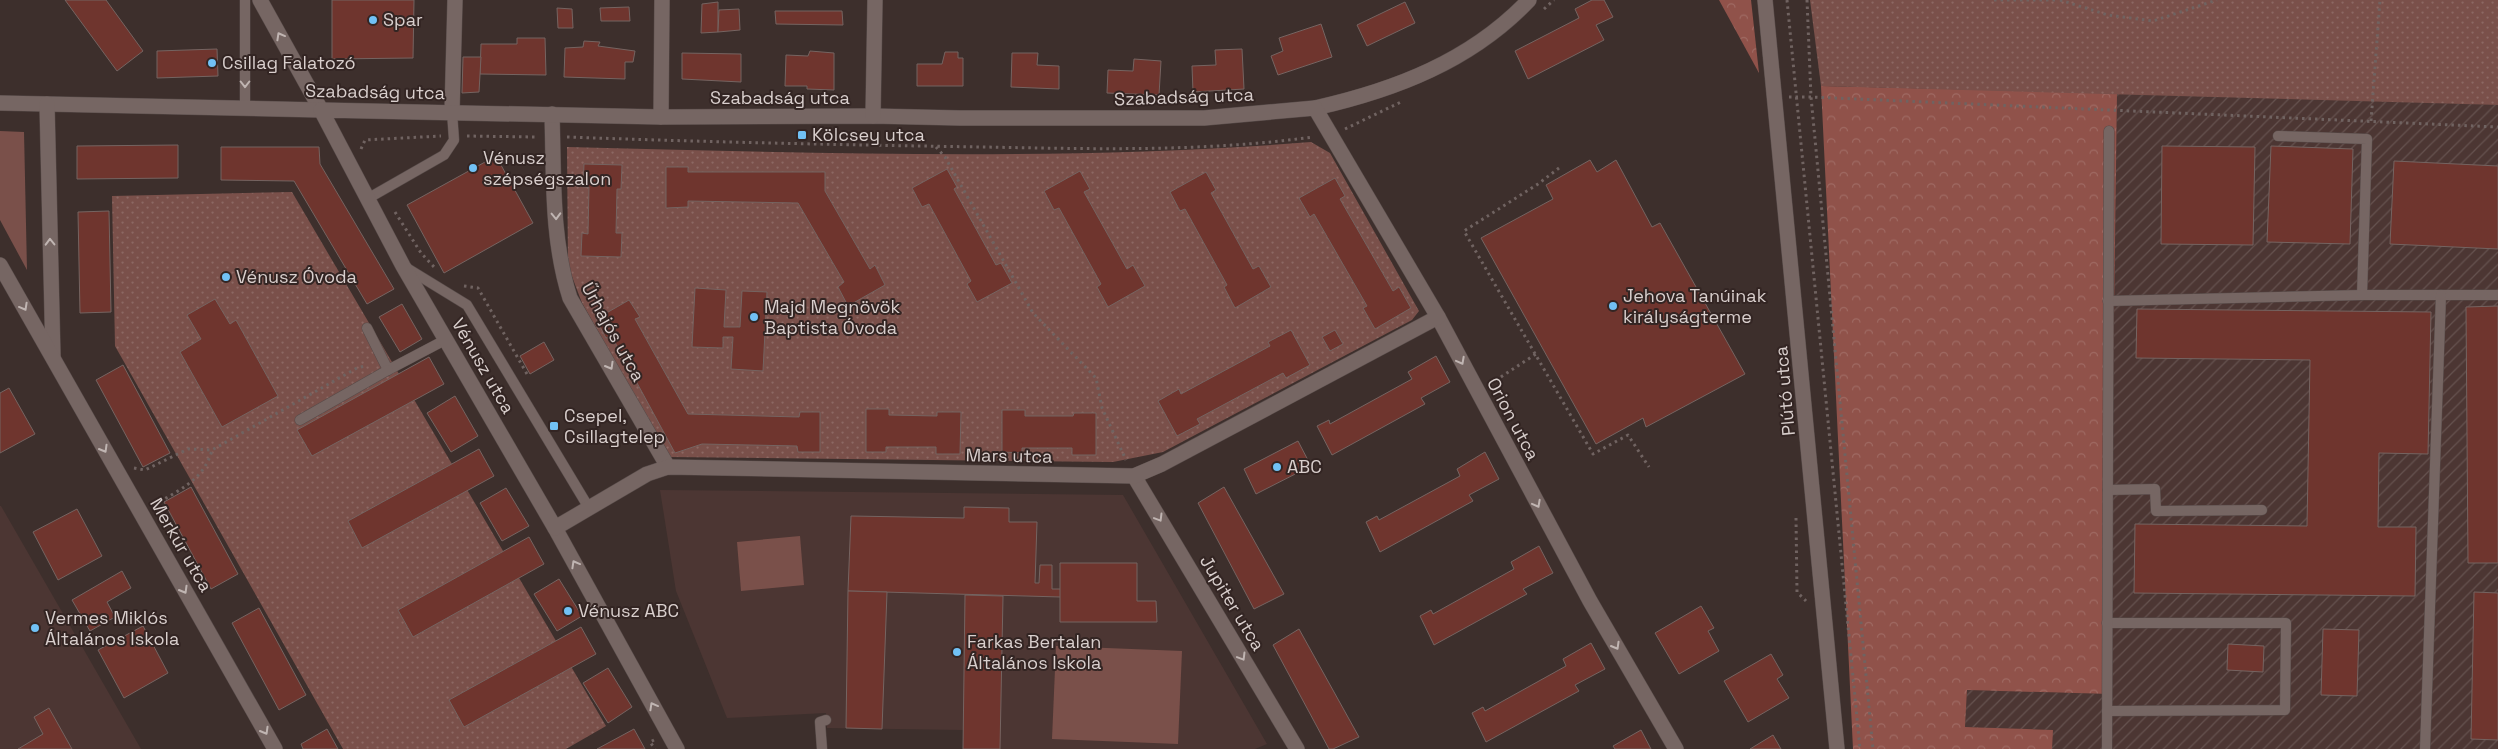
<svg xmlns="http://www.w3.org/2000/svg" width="2498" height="749" viewBox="0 0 2498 749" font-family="'Space Grotesk',sans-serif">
	<defs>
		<pattern id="industrial-furrows" width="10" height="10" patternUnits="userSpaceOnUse" patternTransform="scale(1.25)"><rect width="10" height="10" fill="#4c3633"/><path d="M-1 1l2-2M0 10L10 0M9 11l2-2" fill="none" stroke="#65524f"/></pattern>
		<pattern id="forest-crowns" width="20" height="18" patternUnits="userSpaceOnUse" patternTransform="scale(1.25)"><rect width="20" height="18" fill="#90524a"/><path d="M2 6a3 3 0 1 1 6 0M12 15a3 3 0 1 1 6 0" fill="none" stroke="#9f6a63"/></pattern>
		<pattern id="park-dots" width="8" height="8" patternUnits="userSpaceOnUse" patternTransform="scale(1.25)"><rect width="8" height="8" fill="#7a504a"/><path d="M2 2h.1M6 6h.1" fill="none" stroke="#8c6863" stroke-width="1.8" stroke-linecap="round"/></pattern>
	</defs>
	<rect width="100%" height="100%" fill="#3d2f2c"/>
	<g fill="#4c3633">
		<polygon points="660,490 1123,495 1267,744 1255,749 963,749 963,730 827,728 826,713 727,718 676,591"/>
		<polygon points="0,506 1,506 141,749 0,749"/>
	</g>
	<polygon fill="url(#industrial-furrows)" points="2117,93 2498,105 2498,749 2052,749 2052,730 1965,727 1967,690 2109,694"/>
	<g fill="#7a504a">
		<polygon points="0,131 24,132 27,270 0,220"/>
		<polygon points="800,536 804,585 741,591 737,542"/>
		<polygon points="1056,646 1182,651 1178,744 1052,739"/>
	</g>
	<g fill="url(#forest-crowns)">
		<polygon points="1719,0 1751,0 1759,73"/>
		<polygon points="1821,86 2117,93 2109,694 1967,690 1965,727 2053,730 2052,749 1853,749"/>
	</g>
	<g fill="url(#park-dots)">
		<polygon points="1810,0 2498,0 2498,105 1821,86"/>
		<path d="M1311,142L1330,153L1419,311L1412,320L1163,452L1113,462L669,457L582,303L568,266L567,147C815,153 1063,162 1311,142Z"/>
		<polygon points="292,192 606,726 566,749 343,749 115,346 112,196"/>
	</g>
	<g fill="#6f352e" stroke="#756461">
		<polygon points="65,0 106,0 143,51 117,71"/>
		<polygon points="332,0 414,0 413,58 332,59"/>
		<polygon points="1592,0 1604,0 1613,17 1596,25 1604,40 1528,79 1515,51 1579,18 1575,9"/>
		<polygon points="718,2 718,32 701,33 702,4"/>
		<polygon points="1405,2 1415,23 1367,46 1357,25"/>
		<polygon points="629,7 630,21 601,21 600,8"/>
		<polygon points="557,8 572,9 573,28 558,28"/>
		<polygon points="739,9 740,30 718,32 719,10"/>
		<polygon points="775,11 842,11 843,25 776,24"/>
		<polygon points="1321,24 1332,57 1278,75 1271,56 1283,51 1279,38"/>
		<polygon points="517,38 545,38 546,75 480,74 481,44 517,44"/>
		<polygon points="584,41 600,42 598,46 635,51 633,62 625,62 625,79 564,77 565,48 583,47"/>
		<polygon points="217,49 218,76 157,78 157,51"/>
		<polygon points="1242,49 1244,89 1193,92 1192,66 1216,65 1215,50"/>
		<polygon points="810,51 834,53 834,90 807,89 807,86 785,86 786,55 808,56"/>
		<polygon points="945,52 958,52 958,58 963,58 963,86 917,86 917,64 942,64"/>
		<polygon points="682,53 741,54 741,82 682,79"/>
		<polygon points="1012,53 1038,53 1037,65 1059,66 1059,89 1011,87"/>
		<polygon points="463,57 481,57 479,92 462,93"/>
		<polygon points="1134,59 1161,61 1159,95 1107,93 1108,70 1133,71"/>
		<polygon points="178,145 178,178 77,179 77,146"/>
		<polygon points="2162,146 2255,147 2253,245 2161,244"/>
		<polygon points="2271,146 2353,149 2350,244 2267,242"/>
		<polygon points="221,147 319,147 320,164 394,289 367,304 294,181 221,180"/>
		<polygon points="496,156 533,223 444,273 407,205"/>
		<polygon points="1590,160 1597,172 1616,160 1652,227 1660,223 1745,374 1646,427 1643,418 1596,444 1481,238 1553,199 1546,185"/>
		<polygon points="2394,161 2498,166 2498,249 2390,244"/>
		<polygon points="584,164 622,165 621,189 617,189 616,233 622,233 621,257 581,256 582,233 588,234 589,187 583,187"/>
		<polygon points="666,167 688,167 688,172 825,172 825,191 870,269 875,265 885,285 848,306 838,287 844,282 798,203 688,201 688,207 666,208"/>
		<polygon points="947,169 957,187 954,189 996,265 1001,263 1012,283 977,302 967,284 971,281 929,204 922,207 912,188"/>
		<polygon points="1080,171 1090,189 1084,192 1127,269 1133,265 1145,286 1108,307 1097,287 1101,284 1059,208 1054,210 1044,191"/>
		<polygon points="1206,172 1216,190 1211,193 1253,269 1259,266 1271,287 1235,308 1224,287 1227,285 1185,209 1180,211 1170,192"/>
		<polygon points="1335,178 1345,196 1340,199 1393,291 1399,287 1411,308 1375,329 1363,308 1367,306 1314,214 1310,217 1299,198"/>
		<polygon points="109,211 111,312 80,313 78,212"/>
		<polygon points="695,288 726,290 724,327 740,327 742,291 767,292 763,371 731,369 733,337 723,337 723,348 692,347"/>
		<polygon points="215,299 230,324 236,320 278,396 222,427 180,352 201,339 187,315"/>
		<polygon points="629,300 640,317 635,319 688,414 799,417 800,412 820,412 820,452 798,452 797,446 702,444 675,453 611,335 606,338 596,319"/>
		<polygon points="402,304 422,339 400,352 379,317"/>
		<polygon points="2498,306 2498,563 2468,563 2466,307"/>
		<polygon points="2137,309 2431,312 2428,454 2379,453 2378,527 2416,527 2415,596 2134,593 2135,524 2307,526 2310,360 2136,358"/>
		<polygon points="1291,330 1310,365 1286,378 1283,373 1197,419 1200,424 1177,436 1158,401 1179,389 1181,394 1270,346 1268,342"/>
		<polygon points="1335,330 1343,344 1330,351 1322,337"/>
		<polygon points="544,342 554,360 530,374 520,356"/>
		<polygon points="1436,356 1450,382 1421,398 1425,404 1332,455 1317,426 1329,420 1330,424 1412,379 1408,372"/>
		<polygon points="429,357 444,384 312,456 297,430"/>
		<polygon points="123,365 170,453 143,467 96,380"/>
		<polygon points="9,388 35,434 0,453 0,393"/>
		<polygon points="455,396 478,436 451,452 427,413"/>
		<polygon points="866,409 889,409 889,415 937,416 937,412 961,412 960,454 936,454 936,447 886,447 886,452 866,452"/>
		<polygon points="1002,410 1025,410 1025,416 1073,416 1074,413 1096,413 1096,455 1072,455 1072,448 1022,448 1022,453 1002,452"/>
		<polygon points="1298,441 1311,466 1256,494 1244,469"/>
		<polygon points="479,449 494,476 362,548 348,521"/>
		<polygon points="1485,452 1499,479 1469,495 1473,501 1380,552 1366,522 1377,516 1379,520 1460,476 1457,469"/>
		<polygon points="191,487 238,574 211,589 164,502"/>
		<polygon points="1224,487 1284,594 1254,609 1198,503"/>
		<polygon points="506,488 529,526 502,541 480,503"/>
		<polygon points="964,507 1009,508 1009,522 1037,522 1035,583 1039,583 1040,565 1052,565 1052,589 1061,589 1061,597 848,591 851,516 964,518"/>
		<polygon points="77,509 102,556 58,580 33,532"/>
		<polygon points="529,537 544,564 413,637 398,610"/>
		<polygon points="1539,546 1553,573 1523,589 1527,594 1434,645 1420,616 1431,610 1433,614 1514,569 1511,562"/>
		<polygon points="1060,563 1137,563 1137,601 1156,601 1157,622 1060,622"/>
		<polygon points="122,571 131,588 107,602 115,617 90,631 72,600"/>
		<polygon points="559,579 582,616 557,631 534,594"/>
		<polygon points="848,591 887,592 882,729 846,728"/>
		<polygon points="2474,592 2498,593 2498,740 2471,739"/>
		<polygon points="965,595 1003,596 1000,749 963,749"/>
		<polygon points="1701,606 1714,628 1708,631 1719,651 1679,674 1655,633"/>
		<polygon points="259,608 306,695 279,710 232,623"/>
		<polygon points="143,626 168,673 124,698 98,650"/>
		<polygon points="581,627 596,654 464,727 449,700"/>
		<polygon points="1299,629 1359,737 1333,749 1329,749 1273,645"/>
		<polygon points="2323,629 2359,630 2357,696 2321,695"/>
		<polygon points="1591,643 1605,669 1575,685 1579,691 1486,742 1472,713 1483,707 1485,711 1566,666 1563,659"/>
		<polygon points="2228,644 2264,646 2263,672 2227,670"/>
		<polygon points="1771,654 1783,675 1777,679 1789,698 1748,722 1724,681"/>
		<polygon points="608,668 632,707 608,723 583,683"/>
		<polygon points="49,708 72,749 18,749 43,734 34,717"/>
		<polygon points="327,729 338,749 303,749 301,744"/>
		<polygon points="634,729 645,749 597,749"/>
		<polygon points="1641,730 1651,749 1615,749 1613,746"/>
		<polygon points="1773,735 1781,749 1750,749"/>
	</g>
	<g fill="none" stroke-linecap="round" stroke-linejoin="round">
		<defs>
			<g id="lane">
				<polyline points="245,108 245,0"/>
				<polyline points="2278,136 2367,139 2362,295"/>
				<polyline points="367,199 444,155 454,140 452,112"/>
				<polyline points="405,267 467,305 589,508"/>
				<polyline points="2108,301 2362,295 2498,295"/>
				<polyline points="367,328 388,370 445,340"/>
				<polyline points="300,420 388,370"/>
				<polyline points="2108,490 2155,489 2156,511 2262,510"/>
				<polyline points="2107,711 2285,710 2286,623 2107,623"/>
				<polyline points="822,749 820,722 826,720"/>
				<polyline points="2107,749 2109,131"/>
				<polyline points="2425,749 2441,295"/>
			</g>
			<g id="street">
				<polyline points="260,0 321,110"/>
				<polyline points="1765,0 1837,749"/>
				<polyline points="0,103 321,110"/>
				<polyline points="47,104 53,356"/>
				<path d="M1315,108C1395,90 1471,61 1529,0"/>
				<polyline points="452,112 455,0"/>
				<path d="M552,114C554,176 551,239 570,298L668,467"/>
				<polyline points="661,117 662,0"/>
				<polyline points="0,265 275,749"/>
				<polyline points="1438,317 1590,601 1676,749"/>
				<polyline points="1134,476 1297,749"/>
				<polyline points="555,528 677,749"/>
			</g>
			<g id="secondary">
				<polygon points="1315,108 1438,317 1162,464 1134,476 668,467 647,474 555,528 403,266 321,110 661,117 873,116 960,118 1204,118"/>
				<polyline points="873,116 875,0"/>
			</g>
		</defs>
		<use href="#lane" stroke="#574b49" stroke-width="11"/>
		<use href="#street" stroke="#574b49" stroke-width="16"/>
		<use href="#secondary" stroke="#574b49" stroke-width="16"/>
		<g stroke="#706361" stroke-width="3" stroke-dasharray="2.5 4" stroke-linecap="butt">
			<polyline points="1787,0 1860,749"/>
			<polyline points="1807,0 1811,97 1873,749"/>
			<polyline points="1994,0 2059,0"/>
			<polyline points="2060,0 2108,15 2153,21 2217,0"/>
			<polyline points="1544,9 1554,0"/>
			<polyline points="1789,97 1811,97 2498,127"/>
			<polyline points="2371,121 2380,0"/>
			<polyline points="1345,129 1403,101"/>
			<polyline points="467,136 536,137"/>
			<path d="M567,137C706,142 845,145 984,147C1093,149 1204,152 1313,137"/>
			<polyline points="936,147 945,157 1033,313 1096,378 1102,408 1126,460"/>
			<polyline points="361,149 365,140 441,136"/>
			<polyline points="1559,168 1538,184 1464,231 1593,454 1628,435 1649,467"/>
			<polyline points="395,212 421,253 435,268"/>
			<polyline points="464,286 478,288 527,374"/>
			<polyline points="1490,384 1536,354"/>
			<polyline points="134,468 145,470 188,449 212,450 357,368 365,366"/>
			<path d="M154,505C179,490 204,480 212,450"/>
			<polyline points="1796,518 1797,592 1806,601"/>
			<polyline points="654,740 650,742 655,749"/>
		</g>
		<use href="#lane" stroke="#766663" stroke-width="10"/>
		<use href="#street" stroke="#766663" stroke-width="15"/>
		<use href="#secondary" stroke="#766663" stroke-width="15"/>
	</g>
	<defs><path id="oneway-chevron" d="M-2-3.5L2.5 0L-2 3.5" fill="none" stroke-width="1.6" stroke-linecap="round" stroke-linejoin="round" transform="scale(1.25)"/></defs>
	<g stroke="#c0b5b2">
		<use href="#oneway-chevron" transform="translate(280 36) rotate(-119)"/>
		<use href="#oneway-chevron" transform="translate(245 84) rotate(90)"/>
		<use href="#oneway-chevron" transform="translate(556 216) rotate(88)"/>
		<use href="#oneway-chevron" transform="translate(50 242) rotate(-91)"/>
		<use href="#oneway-chevron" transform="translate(24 307) rotate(61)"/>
		<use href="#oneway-chevron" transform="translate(1461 361) rotate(62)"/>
		<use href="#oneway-chevron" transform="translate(610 366) rotate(60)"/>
		<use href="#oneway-chevron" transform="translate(104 449) rotate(60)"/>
		<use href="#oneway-chevron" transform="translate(1537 504) rotate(62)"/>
		<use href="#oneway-chevron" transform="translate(1159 518) rotate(59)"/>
		<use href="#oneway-chevron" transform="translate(575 564) rotate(-119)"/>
		<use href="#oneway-chevron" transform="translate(184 590) rotate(60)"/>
		<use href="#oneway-chevron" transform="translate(1616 646) rotate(60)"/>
		<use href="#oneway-chevron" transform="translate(1242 657) rotate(59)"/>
		<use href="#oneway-chevron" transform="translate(653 706) rotate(-119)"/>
		<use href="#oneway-chevron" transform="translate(265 731) rotate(60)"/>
	</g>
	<g fill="#71c1f5" stroke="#332523" stroke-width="2">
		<circle cx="373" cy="20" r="5"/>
		<circle cx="212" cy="63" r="5"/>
		<rect x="797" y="130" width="10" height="10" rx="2.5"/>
		<circle cx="473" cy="168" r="5"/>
		<circle cx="226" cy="277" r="5"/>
		<circle cx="1613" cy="306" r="5"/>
		<circle cx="754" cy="317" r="5"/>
		<rect x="549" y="421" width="10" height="10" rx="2.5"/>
		<circle cx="1277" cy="467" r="5"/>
		<circle cx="568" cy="611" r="5"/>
		<circle cx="35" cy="628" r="5"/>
		<circle cx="957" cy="652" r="5"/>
	</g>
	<g text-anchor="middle" stroke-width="4" stroke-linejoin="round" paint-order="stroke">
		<g font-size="18" fill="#d9cfcd" stroke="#332523" text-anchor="start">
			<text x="383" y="26">Spar</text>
			<text x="222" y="69">Csillag Falatozó</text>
			<text x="812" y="141">Kölcsey utca</text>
			<text x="483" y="164">Vénusz<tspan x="483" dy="21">szépségszalon</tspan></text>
			<text x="236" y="283">Vénusz Óvoda</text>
			<text x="1623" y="302">Jehova Tanúinak<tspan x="1623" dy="21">királyságterme</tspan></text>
			<text x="764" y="313">Majd Megnövök<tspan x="764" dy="21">Baptista Óvoda</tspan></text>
			<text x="564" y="422">Csepel,<tspan x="564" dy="21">Csillagtelep</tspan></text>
			<text x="1287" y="473">ABC</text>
			<text x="578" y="617">Vénusz ABC</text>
			<text x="45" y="624">Vermes Miklós<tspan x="45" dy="21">Általános Iskola</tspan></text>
			<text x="967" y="648">Farkas Bertalan<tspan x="967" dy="21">Általános Iskola</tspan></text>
		</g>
		<g font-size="18" fill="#d9cfcd" stroke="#332523">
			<text transform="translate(375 92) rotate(1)" y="6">Szabadság utca</text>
			<text transform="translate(1184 97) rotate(-2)" y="6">Szabadság utca</text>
			<text x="780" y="104">Szabadság utca</text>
			<text transform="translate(613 332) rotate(61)" y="6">Űrhajós utca</text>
			<text transform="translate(483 366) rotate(60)" y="6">Vénusz utca</text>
			<text transform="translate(1785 391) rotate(-95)" y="6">Plútó utca</text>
			<text transform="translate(1513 419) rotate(62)" y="6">Orion utca</text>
			<text transform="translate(1009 456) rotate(1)" y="6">Mars utca</text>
			<text transform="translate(181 545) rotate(60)" y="6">Merkúr utca</text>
			<text transform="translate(1232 603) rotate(59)" y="6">Jupiter utca</text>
		</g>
	</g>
</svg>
